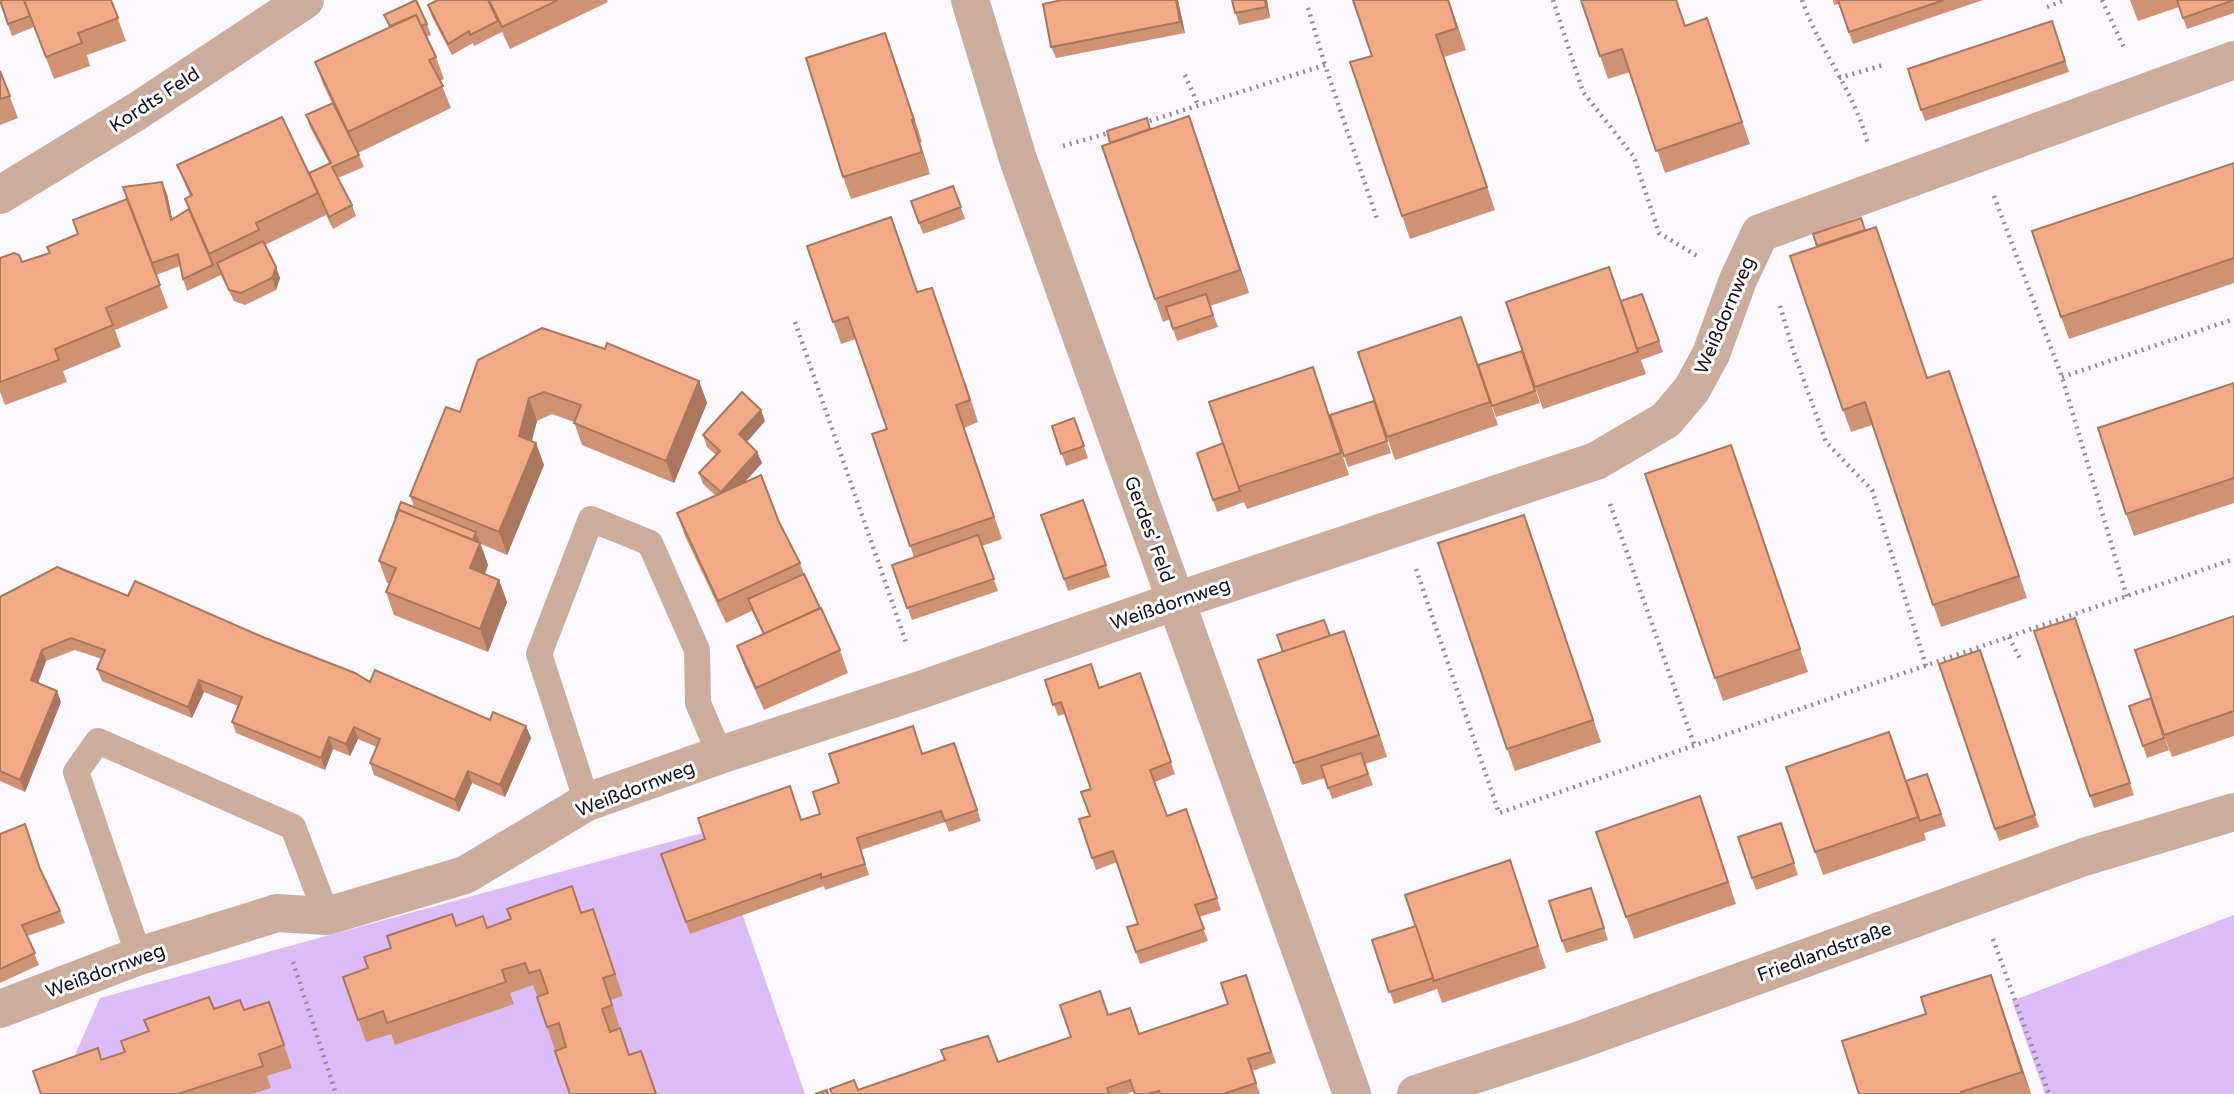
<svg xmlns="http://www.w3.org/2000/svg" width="2234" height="1094" viewBox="0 0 2234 1094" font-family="'Varela Round',sans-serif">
	<rect width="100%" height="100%" fill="#fbf8ff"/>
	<g fill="#dcbcf7">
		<polygon points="713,830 805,1094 85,1094 74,1057 100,998"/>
		<polygon points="2234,915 2234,1094 2045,1094 2012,1001"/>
	</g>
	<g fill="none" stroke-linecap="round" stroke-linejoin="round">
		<g stroke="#918c95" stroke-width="4.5" stroke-dasharray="2 5" stroke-linecap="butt">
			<polyline points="1553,0 1583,92 1634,157 1659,233 1697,256"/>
			<path d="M1802,0C1819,50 1856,93 1868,145"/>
			<polyline points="2102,0 2125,50"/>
			<polyline points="2047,7 2065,0"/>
			<polyline points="1308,8 1325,65"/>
			<polyline points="1185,75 1199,107"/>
			<polyline points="1839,78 1883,65"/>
			<polyline points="1143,123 1325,65 1378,222"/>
			<polyline points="1063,146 1112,132"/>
			<polyline points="1994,196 2062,377 2127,597"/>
			<polyline points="1780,306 1794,353 1826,442 1872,490 1926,666"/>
			<polyline points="795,322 907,645"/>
			<polyline points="2062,377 2234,319"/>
			<polyline points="1610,504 1694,744"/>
			<polyline points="1416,569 1499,813 2234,559"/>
			<polyline points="2009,637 2021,661"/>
			<polyline points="1993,939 2049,1094"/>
			<polyline points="293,962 336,1094"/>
		</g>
		<g stroke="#ccad9b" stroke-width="26">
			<polyline points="587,802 539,654 591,519 650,543 697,650 698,703 720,755"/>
			<polyline points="139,956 76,772 98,741 293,827 327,916"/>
		</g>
		<g stroke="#ccad9b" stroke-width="38">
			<polyline points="970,0 1018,159 1352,1094"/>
			<polyline points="0,195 136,112 305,0"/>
			<polyline points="0,1009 139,956 277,913 327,916 465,875 587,802 720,755 923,689 1176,601 1596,461 1666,420 1692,389 1711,354 1738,280 1760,233 2234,60"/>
			<polyline points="1416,1094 1577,1041 2084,857 2234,812"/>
		</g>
	</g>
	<g fill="#cf9272">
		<polygon points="24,0 34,27 12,36 0,3"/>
		<polygon points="24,0 111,0 126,41 87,55 90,66 54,79"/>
		<polygon points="438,0 607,0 608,2 510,49 502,32 474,46 473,43 452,55 432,17 428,5"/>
		<polygon points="1062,0 1178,0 1185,33 1056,58 1051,47"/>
		<polygon points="1232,0 1267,0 1270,18 1239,25"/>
		<polygon points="1449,0 1466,50 1444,57 1495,210 1410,239 1402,216 1372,56"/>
		<polygon points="1581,0 1685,26 1707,18 1750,144 1665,173 1630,72 1608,79"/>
		<polygon points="1833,0 1983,0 1853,44 1839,4 1834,5"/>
		<polygon points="2130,0 2234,0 2234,13 2187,29 2179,7 2138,21"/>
		<polygon points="384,15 427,24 431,35 426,37 436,57 444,79 440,81 451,108 358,153 364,167 338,178 352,205 356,216 333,229 326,215 265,245 280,278 276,290 245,305 234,301 221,275 187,291 183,279 180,266 156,275 168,308 115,330 121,347 63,371 67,382 5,405 0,392 0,258 22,262 50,253 78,234 167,194 172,219 189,209 185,199 190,196 177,165 309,173 329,163 310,127 306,115 332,103 323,84 315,62 389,27"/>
		<polygon points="2052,21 2069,72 1925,121 1921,110"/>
		<polygon points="893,55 922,142 920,143 930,174 851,199 843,177"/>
		<polygon points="0,71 18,118 0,125"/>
		<polygon points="1151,129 1197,138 1249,293 1210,306 1218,327 1177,341 1170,319 1163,322 1155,299"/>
		<polygon points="2234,163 2234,283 2069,339 2061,317"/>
		<polygon points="953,186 965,219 923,234 911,201"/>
		<polygon points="1865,230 1928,378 1949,371 2027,598 1941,627 1872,425 1851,432 1843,410"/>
		<polygon points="807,246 918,292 966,384 978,422 964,428 1002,539 982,546 998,591 912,620 892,565 914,557 872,434 887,429 856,339 841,344"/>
		<polygon points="1642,294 1663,352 1641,360 1646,374 1543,409 1535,387 1621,301"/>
		<polygon points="1461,317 1498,425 1395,460 1358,352"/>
		<polygon points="1522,351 1540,403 1496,417 1478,365"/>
		<polygon points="478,360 699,381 707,403 674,483 582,445 574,422 552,414 537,421 532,441 544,465 507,555 481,544 488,565 485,574 499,580 507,602 488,652 394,615 386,592 390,584 387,583 379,561 414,507 410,496 460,412"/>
		<polygon points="2234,383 2234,503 2134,536 2126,514"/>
		<polygon points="1321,390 1349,475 1247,509 1244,502 1217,512 1213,500 1223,443"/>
		<polygon points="1374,401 1391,453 1348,467 1330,415"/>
		<polygon points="1074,418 1088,458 1066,466 1052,426"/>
		<polygon points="765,421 747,442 757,452 762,463 743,483 779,522 800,563 804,574 840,650 848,673 764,710 745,668 737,646 763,634 752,611 726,623 685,536 677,513 716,496 703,484 699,473 716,455 707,447 703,435"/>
		<polygon points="1731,445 1808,672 1723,701 1715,678"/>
		<polygon points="1083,500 1110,577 1068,591 1041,515"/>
		<polygon points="1532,537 1601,742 1515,771 1507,749"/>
		<polygon points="128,596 265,638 370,682 490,720 526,726 531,738 505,797 472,783 459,812 374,775 370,763 377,747 358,739 350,756 333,749 325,770 236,733 232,722 238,706 204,692 192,718 102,681 97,669 102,659 75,650 46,661 38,683 61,702 25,792 0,781 0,597"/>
		<polygon points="2234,616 2234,736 2172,757 2164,735"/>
		<polygon points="2075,618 2134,795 2094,808 2034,631"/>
		<polygon points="1330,636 1352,653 1387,757 1365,764 1373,785 1332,799 1325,778 1302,785 1294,763"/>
		<polygon points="1980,650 2039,827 1999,841 1939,664"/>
		<polygon points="1140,673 1175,774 1155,782 1167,816 1186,809 1221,910 1199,917 1208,941 1140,964 1127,927 1138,924 1117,862 1096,870 1092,858 1089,816 1091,789 1065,714 1058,716 1045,680 1099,688"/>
		<polygon points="2151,698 2169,750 2147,758 2129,706"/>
		<polygon points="954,743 981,821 949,832 945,822 861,850 869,875 825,890 824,886 690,934 661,854 802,820 820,814 839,783"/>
		<polygon points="1927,774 1946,826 1924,833 1926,840 1823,875 1815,852 1906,781"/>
		<polygon points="1708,818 1736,904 1634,939 1596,832"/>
		<polygon points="1781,823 1798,875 1756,890 1738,837"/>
		<polygon points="0,834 41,872 60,911 65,923 27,936 39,965 0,983"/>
		<polygon points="1510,860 1546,968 1442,1003 1437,989 1394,1004 1372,940 1416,926"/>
		<polygon points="1591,888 1608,940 1566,953 1549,901"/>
		<polygon points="593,909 623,996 611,1000 620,1028 610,1032 630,1055 656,1094 566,1046 555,1050 547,1027 547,993 537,996 533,985 510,993 514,1004 395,1045 391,1034 366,1042 343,977 368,968 456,926 487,927 582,913"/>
		<polygon points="1246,975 1276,1063 1252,1071 1260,1094 1135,1094 1134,1091 1127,1094 832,1094 858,1090 998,1062 1071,1037 1108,1015 1139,1034 1228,1004"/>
		<polygon points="269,1002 292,1068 267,1076 271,1088 252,1094 41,1094 102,1060 125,1052 214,1009 244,1010"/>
		<polygon points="2004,1013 2031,1094 1859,1094"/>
	</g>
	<g fill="#a9775d">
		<polygon points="1176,0 1178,0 1185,33 1180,22"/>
		<polygon points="1265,0 1267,0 1270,18 1266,7"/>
		<polygon points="885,33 893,55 922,142 914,120"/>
		<polygon points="1189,116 1197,138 1249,293 1240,270"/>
		<polygon points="912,120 920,143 930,174 922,152"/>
		<polygon points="162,182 167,194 175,232 171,220"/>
		<polygon points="276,267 280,278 276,290 272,278"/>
		<polygon points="699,381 707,403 674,483 666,461"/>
		<polygon points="529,398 537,421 527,458 519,436"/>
		<polygon points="761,410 765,421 743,446 739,434"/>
		<polygon points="536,443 544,465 507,555 499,532"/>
		<polygon points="757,452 762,463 725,504 721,492"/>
		<polygon points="476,532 488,565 478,591 470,568 470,548"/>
		<polygon points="499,580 507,602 488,652 480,629"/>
		<polygon points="1344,631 1352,653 1387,757 1379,735"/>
		<polygon points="42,650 46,661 35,691 31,680"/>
		<polygon points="199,680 204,692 192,718 188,707"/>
		<polygon points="57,691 61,702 25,792 20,780"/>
		<polygon points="526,726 531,738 505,797 500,785"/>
		<polygon points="354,727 358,739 350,756 346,744"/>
		<polygon points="329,737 333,749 325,770 321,758"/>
		<polygon points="468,771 472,783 459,812 455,800"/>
		<polygon points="1991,975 2004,1013 2031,1094 2022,1072"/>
	</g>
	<g fill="#f1aa85" stroke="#a9775d" stroke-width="2">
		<polygon points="0,0 24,0 30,16 8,24"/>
		<polygon points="24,0 111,0 118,18 78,33 82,43 46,57"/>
		<polygon points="416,0 427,24 421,26 416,15 390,26 384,15"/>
		<polygon points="438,0 488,0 498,21 470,35 469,31 448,44 428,5"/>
		<polygon points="489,0 558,0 502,27"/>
		<polygon points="1062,0 1176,0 1180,22 1051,47 1043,4"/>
		<polygon points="1232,0 1265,0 1266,7 1235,13"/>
		<polygon points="1353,0 1448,0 1457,28 1436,35 1487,187 1402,216 1350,62 1372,56"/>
		<polygon points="1581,0 1676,0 1685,26 1707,18 1742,122 1656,151 1622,49 1600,56"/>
		<polygon points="1838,0 1944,0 1849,32"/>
		<polygon points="2177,0 2234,0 2183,18"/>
		<polygon points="416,15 436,57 429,60 443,86 348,132 315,62"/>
		<polygon points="2052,21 2065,61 1921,110 1908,69"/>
		<polygon points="885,33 914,120 912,120 922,152 843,177 806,58"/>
		<polygon points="0,71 10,96 0,99"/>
		<polygon points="333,103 359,155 332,167 352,205 329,217 309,173 331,163 306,115"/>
		<polygon points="1189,116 1240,270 1155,299 1102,146"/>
		<polygon points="282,117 318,193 256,223 259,230 209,254 185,199 192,195 177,165"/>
		<polygon points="1147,118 1150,129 1110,143 1107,131"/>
		<polygon points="2234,163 2234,258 2061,317 2032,231"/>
		<polygon points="162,182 171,220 189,209 213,265 183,279 178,254 152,263 123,187"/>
		<polygon points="953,186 961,207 919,223 911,201"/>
		<polygon points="127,199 160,285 106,308 113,325 55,349 59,360 0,382 0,258 14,253 19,255 22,262 50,253 47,247 78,234 73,220"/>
		<polygon points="891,217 917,292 932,288 957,361 970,400 956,405 994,517 910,546 872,434 887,429 848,317 833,322 807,246"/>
		<polygon points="1861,218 1865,230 1817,246 1813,234"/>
		<polygon points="1876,227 1927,378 1949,371 2019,576 1933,605 1865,402 1843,410 1790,256"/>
		<polygon points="263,241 276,267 272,278 241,293 229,290 217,263"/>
		<polygon points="1609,267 1638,352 1535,387 1506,302"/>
		<polygon points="1206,294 1213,315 1173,329 1166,307"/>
		<polygon points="1642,294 1659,341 1637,349 1621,301"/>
		<polygon points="1461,317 1490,402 1387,437 1358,352"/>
		<polygon points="542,328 605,349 607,343 699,381 666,461 574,423 581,405 544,392 529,398 519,436 536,443 499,532 410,496 446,407 460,412 478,360"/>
		<polygon points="1522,351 1535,391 1492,406 1478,365"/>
		<polygon points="1313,367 1341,453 1238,487 1209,402"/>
		<polygon points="2234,383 2234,478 2126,514 2098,428"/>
		<polygon points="742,392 761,410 739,434 757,452 721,492 699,473 720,451 703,435"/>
		<polygon points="1374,401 1387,441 1344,456 1330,415"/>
		<polygon points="1074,418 1084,446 1061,454 1052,426"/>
		<polygon points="1223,443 1240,491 1213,500 1197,453"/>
		<polygon points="1731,445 1800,649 1715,678 1645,474"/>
		<polygon points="761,475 779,522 800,563 718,601 677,513"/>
		<polygon points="1083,500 1106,565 1064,579 1041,515"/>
		<polygon points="401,502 476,532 473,540 399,510 395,518"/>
		<polygon points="399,510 480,543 470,568 499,580 480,629 386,592 396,568 379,561"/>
		<polygon points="1524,515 1593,720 1507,749 1438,543"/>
		<polygon points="978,535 994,579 907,608 892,565"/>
		<polygon points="57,567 128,596 135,581 265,638 355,673 370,682 375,670 490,720 493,712 526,726 500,785 468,771 455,800 370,763 380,739 354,727 346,744 329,737 321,758 232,722 242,697 199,680 188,707 97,669 105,650 71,638 42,650 31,680 57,691 20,780 0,771 0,597"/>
		<polygon points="804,574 820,608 764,634 748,599"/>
		<polygon points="821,608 840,650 756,688 737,646"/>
		<polygon points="2234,616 2234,711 2164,735 2135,650"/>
		<polygon points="2075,618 2130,783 2090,796 2034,631"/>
		<polygon points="1324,620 1330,636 1283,652 1277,635"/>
		<polygon points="1344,631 1379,735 1294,763 1258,660"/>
		<polygon points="1980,650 2035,815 1995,829 1939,664"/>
		<polygon points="1091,664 1099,688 1140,673 1171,762 1150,770 1167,816 1186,809 1217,898 1195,905 1204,929 1136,952 1127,927 1138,924 1113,851 1092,858 1079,819 1090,816 1081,792 1091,789 1061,702 1053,705 1045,680"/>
		<polygon points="2151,698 2164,738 2143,746 2129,706"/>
		<polygon points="913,726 922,754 954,743 977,810 945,821 941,811 857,838 865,864 821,878 821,874 686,922 661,854 705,839 698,818 790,786 801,820 820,814 813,792 839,783 829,754"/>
		<polygon points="1889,732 1918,817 1815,852 1786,767"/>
		<polygon points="1361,753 1368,774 1328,788 1321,766"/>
		<polygon points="1927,774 1941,814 1920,821 1906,781"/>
		<polygon points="1700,796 1728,882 1626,917 1596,832"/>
		<polygon points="1781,823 1794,863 1752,878 1738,837"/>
		<polygon points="25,824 40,869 60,911 22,925 35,953 0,969 0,834"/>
		<polygon points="1510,860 1538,946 1434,981 1405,895"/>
		<polygon points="572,886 581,913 593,909 615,974 603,978 612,1005 602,1009 610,1032 620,1028 629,1055 641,1051 656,1094 570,1094 555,1051 566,1047 559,1023 547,1027 537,997 548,993 540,970 529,973 525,963 502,970 506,982 387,1023 383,1011 358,1020 343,977 368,968 364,957 391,948 387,936 452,914 456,926 483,916 487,928 511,919 507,909"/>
		<polygon points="1591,888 1604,928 1562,941 1549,901"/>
		<polygon points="1416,926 1433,978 1389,992 1372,940"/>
		<polygon points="1246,975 1271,1052 1248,1059 1256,1083 1223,1094 1160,1094 1159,1091 1147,1094 1135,1094 1130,1080 1107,1088 1109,1094 832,1094 830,1089 854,1080 858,1090 945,1060 941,1050 988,1036 998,1062 1071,1037 1060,1005 1100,991 1108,1015 1130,1008 1139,1034 1228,1004 1221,983"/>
		<polygon points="1991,975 2022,1072 1961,1092 1961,1094 1859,1094 1842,1041 1926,1014 1921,997"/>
		<polygon points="209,997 214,1009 240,1000 244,1010 269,1002 284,1045 259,1054 263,1066 178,1094 41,1094 33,1071 98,1048 101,1060 125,1052 121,1041 149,1031 144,1020"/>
		<polygon points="827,1090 828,1094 815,1094"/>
	</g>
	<g text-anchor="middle" stroke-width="6" stroke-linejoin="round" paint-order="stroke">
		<g font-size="19" fill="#17111c" stroke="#fff">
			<text transform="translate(154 99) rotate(-33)" y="7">Kordts Feld</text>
			<text transform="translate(1724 315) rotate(-67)" y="7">Weißdornweg</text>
			<text transform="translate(1150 529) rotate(70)" y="7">Gerdes' Feld</text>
			<text transform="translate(1170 603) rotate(-19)" y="7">Weißdornweg</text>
			<text transform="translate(635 788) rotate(-21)" y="7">Weißdornweg</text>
			<text transform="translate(1824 951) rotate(-20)" y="7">Friedlandstraße</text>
			<text transform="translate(105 970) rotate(-20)" y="7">Weißdornweg</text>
		</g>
	</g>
</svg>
